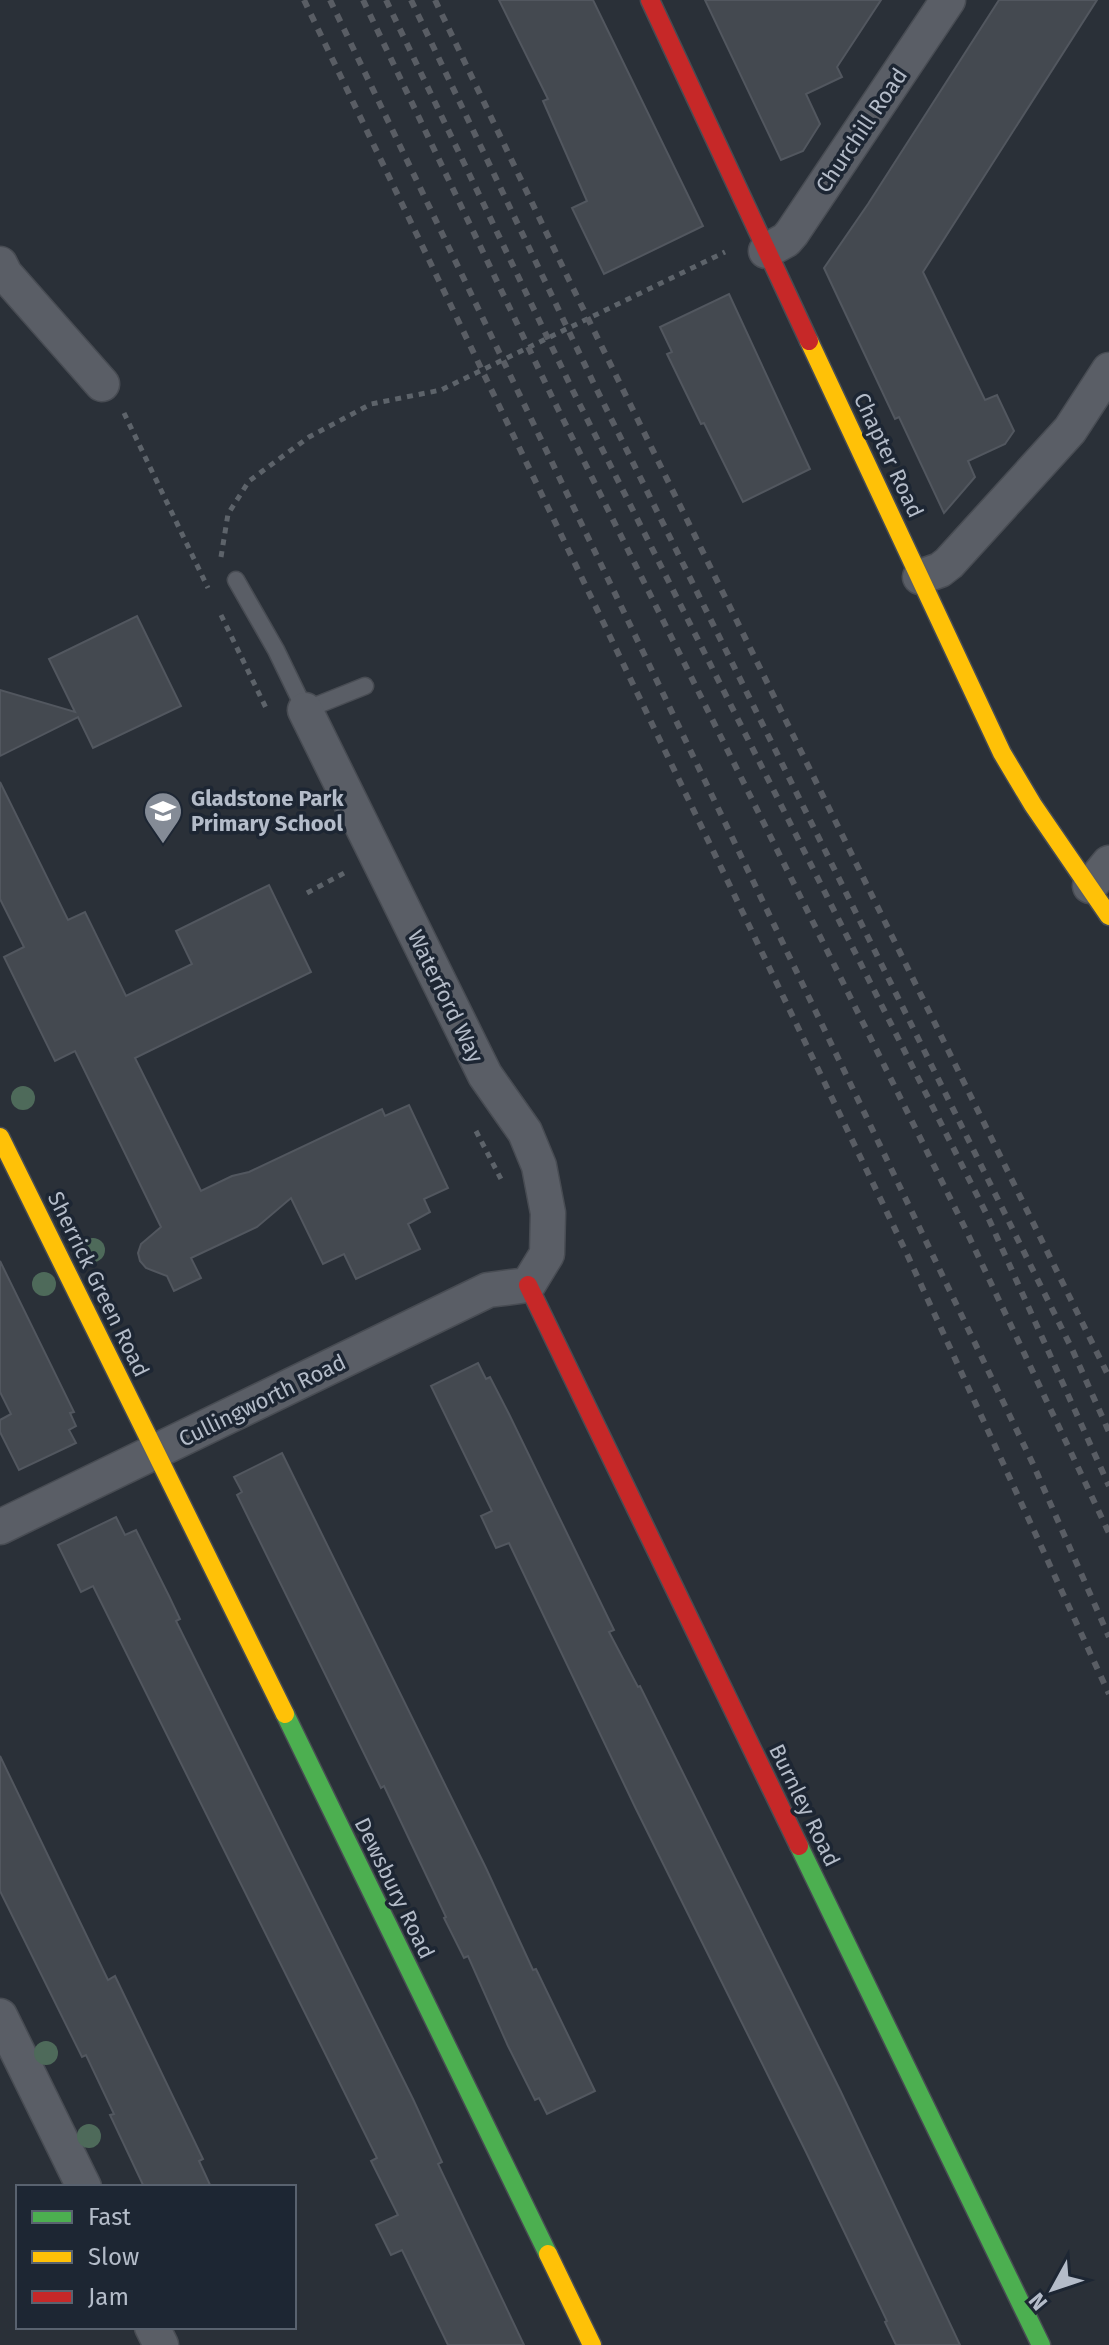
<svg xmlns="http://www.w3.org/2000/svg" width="1109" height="2345" viewBox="0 0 1109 2345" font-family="'Fira Sans',sans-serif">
	<rect width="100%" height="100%" fill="#2a3038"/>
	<g fill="#444950" stroke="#52575f" stroke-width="2">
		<polygon points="499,0 593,0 703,226 604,274 572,208 587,201 543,101 548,99"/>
		<polygon points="705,0 881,0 837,67 842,77 806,94 820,124 803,151 781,160"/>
		<polygon points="999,0 1097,0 923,272 985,400 997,395 1014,431 1005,444 968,461 975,477 944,513 899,417 895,419 824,268 868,204"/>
		<polygon points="729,294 810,469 743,502 704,423 701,424 667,354 672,352 660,327"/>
		<polygon points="137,616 181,706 93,748 78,717 0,756 0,690 75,712 49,659"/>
		<polygon points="0,782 68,920 85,912 126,996 192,964 176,931 269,885 311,972 135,1058 201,1191 232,1176 249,1172 382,1109 385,1116 409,1105 448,1188 424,1199 430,1212 408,1224 420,1249 356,1279 344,1254 323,1264 291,1198 257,1227 191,1258 201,1278 174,1291 167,1276 146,1268 140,1261 138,1253 141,1244 161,1227 75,1051 55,1061 4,957 24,947 0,899"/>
		<polygon points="0,1261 74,1412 70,1413 76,1426 69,1430 76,1443 19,1470 0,1432 0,1420 11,1414 0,1392"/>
		<polygon points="478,1363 486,1379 490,1377 509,1414 614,1630 609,1632 638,1687 640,1686 841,2092 960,2345 896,2345 885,2322 887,2321 806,2152 635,1807 509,1543 496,1548 481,1516 492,1511 431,1386"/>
		<polygon points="282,1453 486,1868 533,1970 536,1969 595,2091 547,2114 539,2098 535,2100 508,2046 468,1956 464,1958 444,1918 446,1917 384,1786 381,1788 237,1495 242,1492 234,1477"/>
		<polygon points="116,1517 125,1535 136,1530 169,1596 180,1619 176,1621 413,2099 442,2162 438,2164 524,2345 448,2345 402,2250 391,2255 376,2225 398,2215 371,2161 377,2158 93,1586 81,1592 58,1545"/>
		<polygon points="0,1756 108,1980 115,1976 203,2159 199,2161 211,2187 144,2187 110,2115 114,2114 86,2055 82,2057 0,1891"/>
	</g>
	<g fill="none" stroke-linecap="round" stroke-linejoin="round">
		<defs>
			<polyline id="lane" points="236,580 276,650 305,710 365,686"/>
			<g id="street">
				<polyline points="766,251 786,240 792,233 948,0"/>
				<polyline points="0,264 5,274 102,384"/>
				<polyline points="920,577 940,570 949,563 1070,430 1109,370"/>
				<polyline points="1090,886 1109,863"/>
				<polyline points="0,1527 488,1290 528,1285 547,1254 548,1213 539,1166 525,1132 485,1075 305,710"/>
				<polyline points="0,2016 84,2187"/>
				<polyline points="152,2327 161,2345"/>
			</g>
			<g id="fast">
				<polyline points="285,1714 548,2254"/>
				<polyline points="799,1846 1041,2345"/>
			</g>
			<g id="slow">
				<polyline points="809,341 1002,753 1033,805 1109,916"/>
				<polyline points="0,1137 285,1714"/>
				<polyline points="548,2254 592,2345"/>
			</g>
			<g id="jam">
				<polyline points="650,0 809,341"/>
				<polyline points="528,1285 799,1846"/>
			</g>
		</defs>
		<use href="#lane" stroke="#484c53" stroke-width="19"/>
		<use href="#street" stroke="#484c53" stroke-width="37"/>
		<use href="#fast" stroke="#484c53" stroke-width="21"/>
		<use href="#slow" stroke="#484c53" stroke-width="21"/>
		<use href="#jam" stroke="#484c53" stroke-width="21"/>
		<g stroke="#5d636a" stroke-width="5" stroke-dasharray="6 6" stroke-linecap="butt">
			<polyline points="124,413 208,588"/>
			<polyline points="221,557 228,514 249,481 309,437 371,404 441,390 725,252"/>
			<polyline points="221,615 267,710"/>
			<polyline points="307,893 346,872"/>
			<polyline points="476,1131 503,1183"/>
		</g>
		<use href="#lane" stroke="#5a5e66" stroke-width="16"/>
		<use href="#street" stroke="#5a5e66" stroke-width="34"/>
		<use href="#fast" stroke="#4caf50" stroke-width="18"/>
		<use href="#slow" stroke="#ffc107" stroke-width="18"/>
		<use href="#jam" stroke="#c62828" stroke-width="18"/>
		<g stroke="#595d64" stroke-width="6" stroke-dasharray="8 8" stroke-linecap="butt">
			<polyline points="304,0 906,1252 1109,1694"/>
			<polyline points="330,0 1033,1464 1109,1637"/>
			<polyline points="363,0 553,399 964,1226 1109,1533"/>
			<polyline points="386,0 573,391 987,1215 1109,1486"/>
			<polyline points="411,0 594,384 1072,1349 1109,1432"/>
			<polyline points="435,0 569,280 1109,1377"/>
		</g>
	</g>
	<g fill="#4e6a5a">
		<circle cx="23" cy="1098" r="12"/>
		<circle cx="93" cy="1250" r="12"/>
		<circle cx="44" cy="1284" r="12"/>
		<circle cx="46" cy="2053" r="12"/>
		<circle cx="89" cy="2136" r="12"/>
	</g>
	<defs>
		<symbol id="school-pin" viewBox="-11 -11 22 30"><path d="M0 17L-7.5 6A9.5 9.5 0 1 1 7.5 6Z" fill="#848b96" stroke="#1d2633"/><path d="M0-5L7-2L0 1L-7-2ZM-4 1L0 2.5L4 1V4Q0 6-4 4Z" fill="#fff"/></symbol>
	</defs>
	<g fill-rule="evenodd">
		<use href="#school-pin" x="141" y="789" width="44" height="60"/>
	</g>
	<g text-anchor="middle" stroke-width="7" stroke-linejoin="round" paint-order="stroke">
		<g font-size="22" fill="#b4bcc9" stroke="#1d2633">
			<text transform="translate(861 130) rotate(-56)" y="8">Churchill Road</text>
			<text transform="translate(889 455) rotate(65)" y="8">Chapter Road</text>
			<text transform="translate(446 996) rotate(64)" y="8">Waterford Way</text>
			<text transform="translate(99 1284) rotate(64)" y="8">Sherrick Green Road</text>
			<text transform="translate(262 1400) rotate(-26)" y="8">Cullingworth Road</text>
			<text transform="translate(805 1805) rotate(64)" y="8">Burnley Road</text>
			<text transform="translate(395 1888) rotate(64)" y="8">Dewsbury Road</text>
		</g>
		<g font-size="22" font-weight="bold" fill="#b4bcc9" stroke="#1d2633" text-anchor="start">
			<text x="191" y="806">Gladstone Park<tspan x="191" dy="25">Primary School</tspan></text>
		</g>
	</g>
	<rect x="16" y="2185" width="280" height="144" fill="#1d2633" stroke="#59626f" stroke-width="2"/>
	<rect x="32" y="2211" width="40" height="12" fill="#4caf50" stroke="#59626f" stroke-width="2"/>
	<text x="88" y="2225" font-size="24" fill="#b4bcc9">Fast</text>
	<rect x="32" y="2251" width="40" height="12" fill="#ffc107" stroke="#59626f" stroke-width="2"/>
	<text x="88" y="2265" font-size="24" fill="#b4bcc9">Slow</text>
	<rect x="32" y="2291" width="40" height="12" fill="#c62828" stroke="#59626f" stroke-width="2"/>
	<text x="88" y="2305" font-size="24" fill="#b4bcc9">Jam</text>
	<g transform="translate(1053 2289) rotate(230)" stroke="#1d2633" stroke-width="6" paint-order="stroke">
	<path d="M0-6L14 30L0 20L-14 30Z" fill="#b4bcc9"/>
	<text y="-12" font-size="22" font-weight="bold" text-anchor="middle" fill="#b4bcc9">N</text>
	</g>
</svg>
